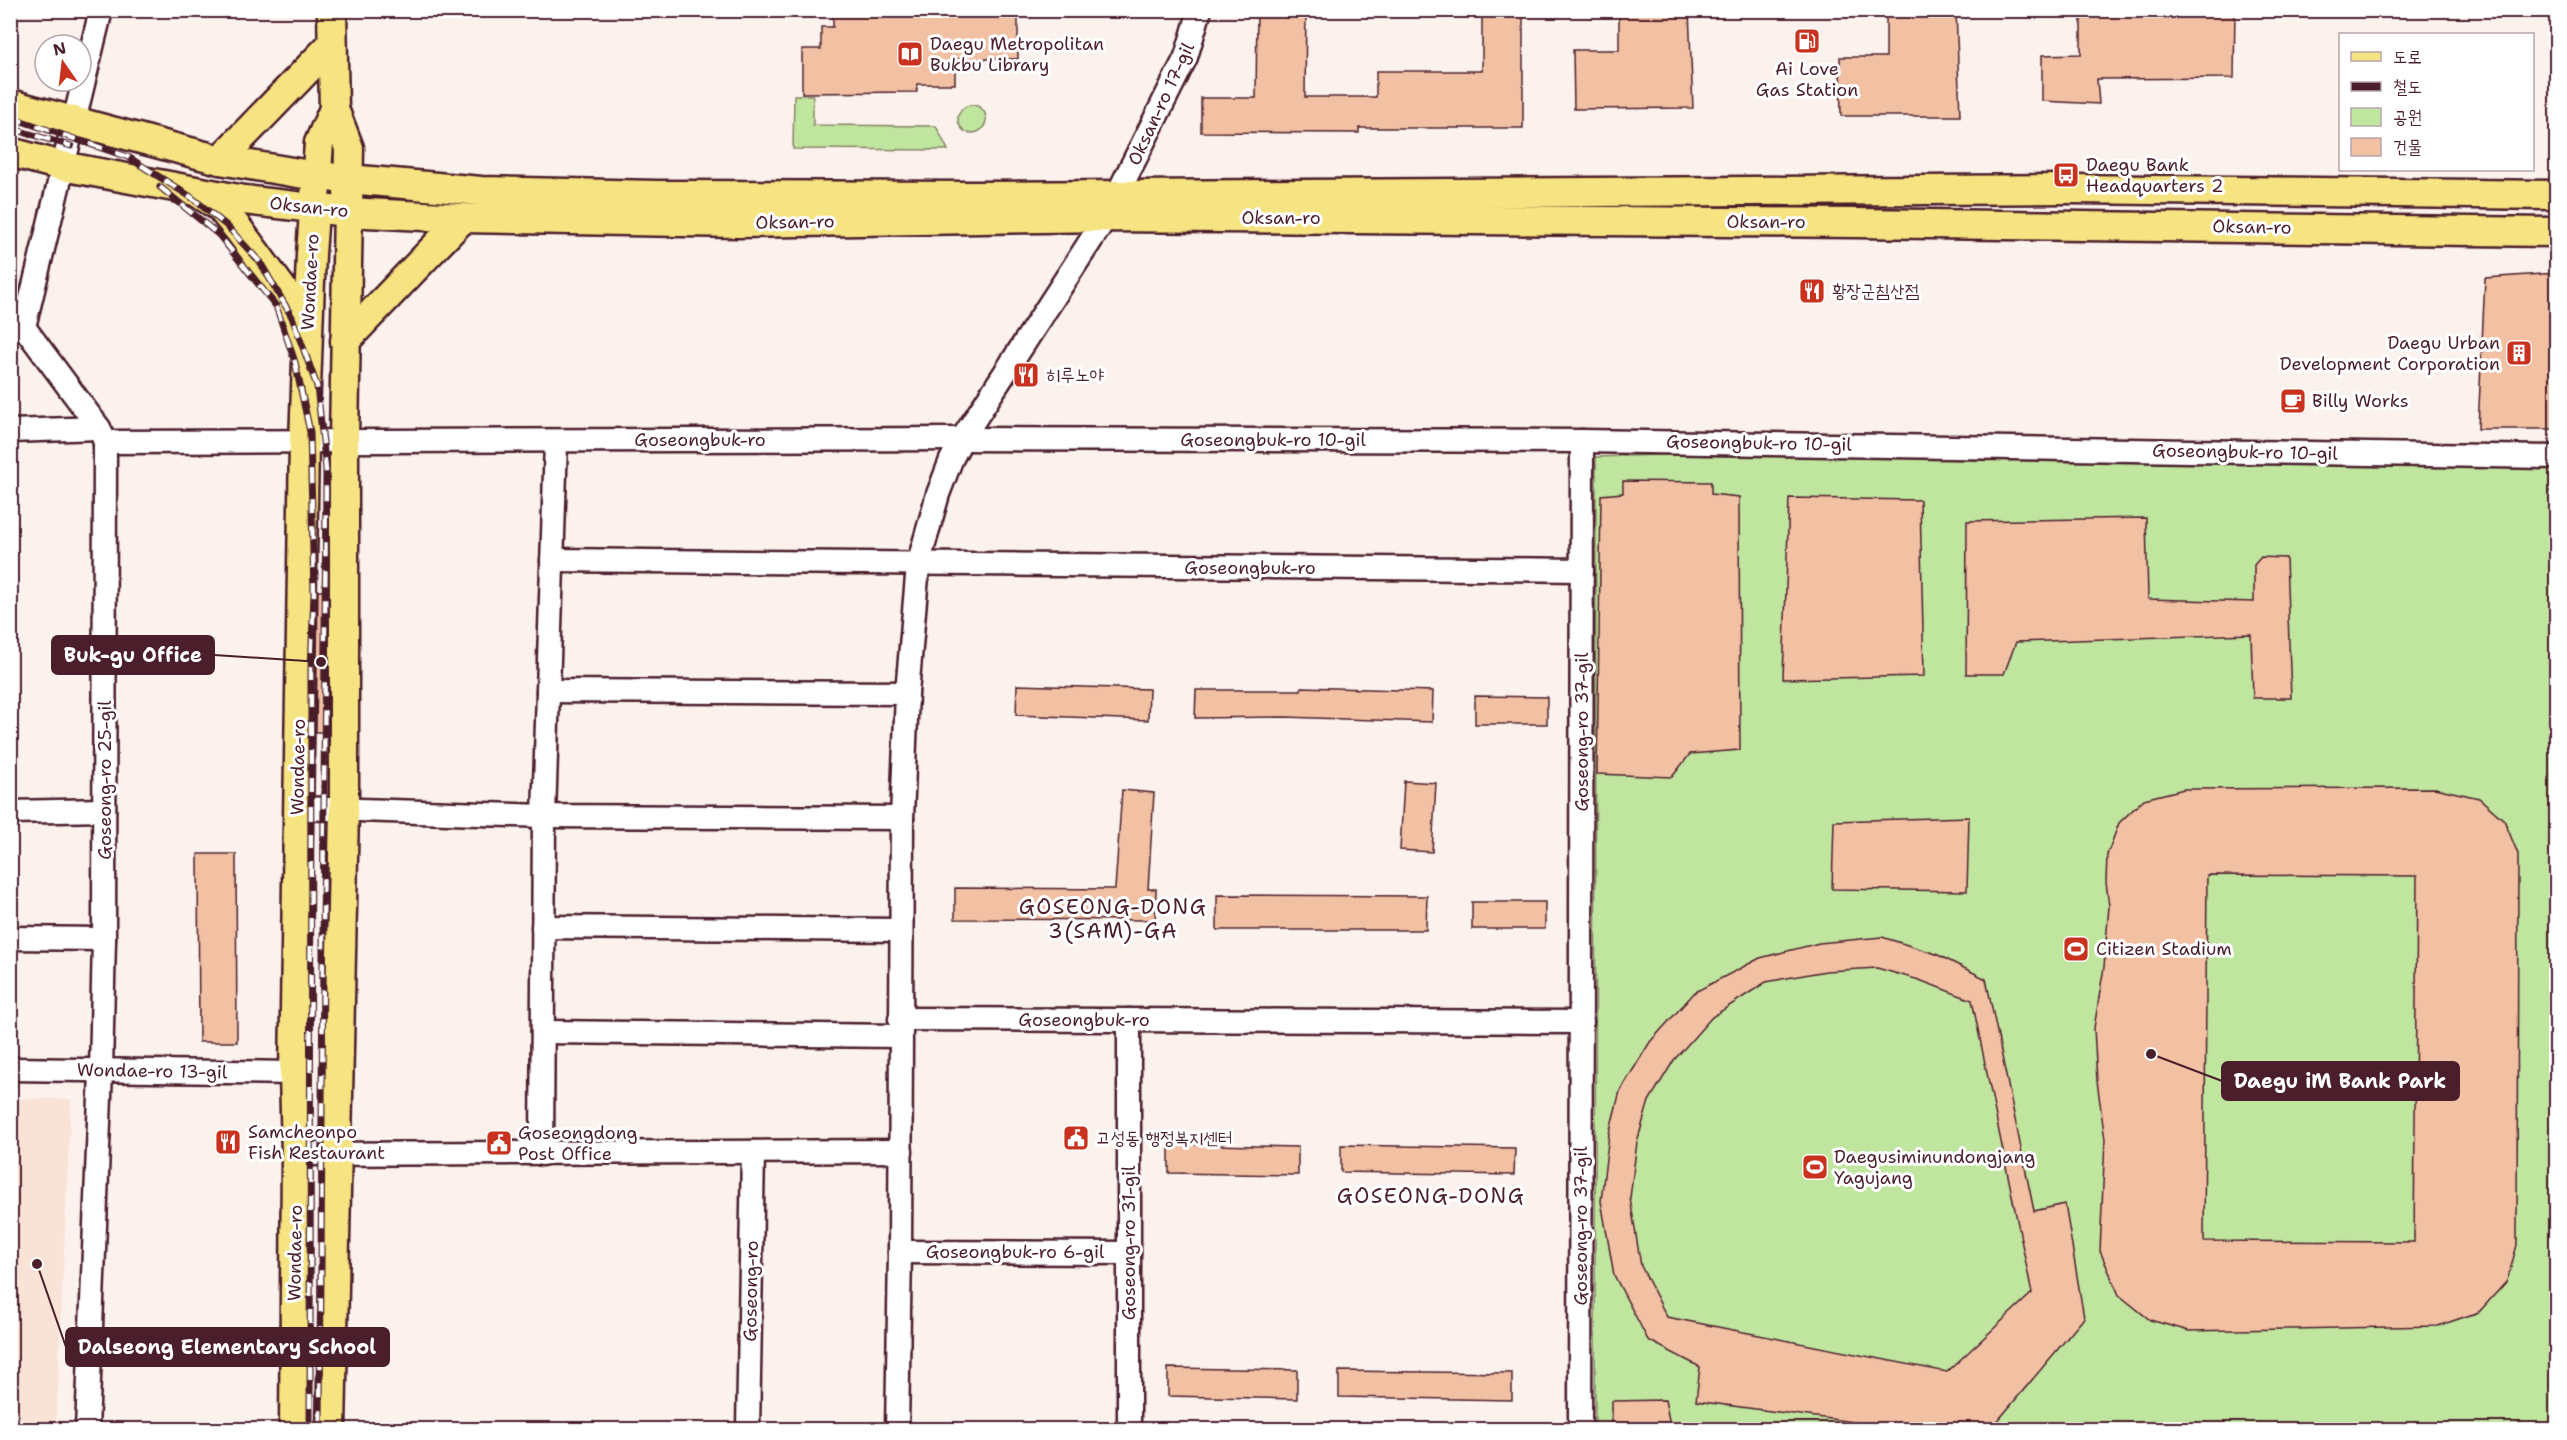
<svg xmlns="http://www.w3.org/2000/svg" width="2567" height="1440" viewBox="0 0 2567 1440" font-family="'Shantell Sans','Poor Story',sans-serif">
	<rect width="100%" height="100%" fill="#fcf2ed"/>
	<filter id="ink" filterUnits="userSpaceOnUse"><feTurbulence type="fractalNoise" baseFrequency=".0167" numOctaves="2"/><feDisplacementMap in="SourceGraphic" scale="12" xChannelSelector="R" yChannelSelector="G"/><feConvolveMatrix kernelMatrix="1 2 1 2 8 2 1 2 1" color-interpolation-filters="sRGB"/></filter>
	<g filter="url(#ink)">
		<polygon fill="#f9e3d7" points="11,1098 71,1099 56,1429 11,1429"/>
		<g fill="#c0e59f" stroke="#858265" stroke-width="1.5">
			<polygon points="794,95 813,95 813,125 936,126 948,150 793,149"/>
			<circle cx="972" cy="119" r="14"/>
			<polygon points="1783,451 2232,456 2556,469 2556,1429 1595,1430 1596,457"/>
		</g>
		<g fill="#f2c0a3" stroke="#4a1f2b" stroke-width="1.5" fill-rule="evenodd">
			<polygon points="833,10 1018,10 1018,59 955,59 955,84 917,84 917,92 802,93 802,49 821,49 821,27 833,27"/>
			<polygon points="1257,10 1306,10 1305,97 1376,97 1376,71 1482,71 1482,10 1523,10 1523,128 1359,128 1359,133 1201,132 1201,98 1256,98"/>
			<polygon points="1619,10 1689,10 1693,108 1574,109 1573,50 1619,50"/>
			<polygon points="1886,10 1956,10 1960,116 1841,116 1840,57 1886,57"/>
			<polygon points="2081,10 2235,10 2234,78 2097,79 2099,104 2042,101 2042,55 2081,54"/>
			<polygon points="2556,273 2556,429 2478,429 2485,278"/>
			<polygon points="1623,481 1711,482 1711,494 1739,497 1740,750 1690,754 1672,777 1597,774 1601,495 1623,493"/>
			<polygon points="1789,498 1920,500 1924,676 1783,679"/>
			<polygon points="2146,518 2148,599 2254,602 2254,565 2261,557 2286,558 2291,698 2253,698 2251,634 2016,642 2004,674 1966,674 1967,521"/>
			<polygon points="318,591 327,591 327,732 316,732"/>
			<polygon points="1017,685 1149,689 1148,720 1016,715"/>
			<polygon points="1301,687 1433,691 1432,722 1284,717 1195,718 1196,690 1301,690"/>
			<polygon points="1475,696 1547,697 1547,724 1475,724"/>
			<polygon points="1404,781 1436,783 1432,852 1400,850"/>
			<path d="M2435,788L2479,798L2504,820L2518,854L2517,1245L2507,1281L2479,1312L2438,1326L2189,1331L2150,1320L2119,1295L2100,1251L2105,1140L2097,1081L2094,1028L2104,967L2109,906L2106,882L2107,855L2119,823L2144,799L2184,789ZM2207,875L2417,876L2414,1242L2204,1241Z"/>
			<polygon points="1122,790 1154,793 1148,889 1156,889 1155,920 955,919 955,888 1115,889"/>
			<polygon points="1969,817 1967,891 1832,889 1834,821"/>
			<polygon points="198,854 236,854 237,1042 199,1042"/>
			<polygon points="1217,895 1427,896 1426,930 1217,930"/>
			<rect x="1472" y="902" width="73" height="27"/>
			<path d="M1882,937L1936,954L1986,979L2034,1211L2065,1204L2084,1318L1990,1430H1913L1696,1401L1700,1367L1648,1340L1614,1275L1601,1201L1609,1134L1620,1091L1650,1042L1695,992L1760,958L1819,943ZM1877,968L1919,980L1972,1000L2032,1293L1947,1372L1667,1317L1641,1266L1630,1198L1637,1142L1649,1101L1674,1060L1712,1017L1766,982L1826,971Z"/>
			<polygon points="1169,1144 1298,1147 1298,1175 1169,1173"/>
			<polygon points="1341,1145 1515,1148 1514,1175 1341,1172"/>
			<polygon points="1168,1368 1297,1370 1297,1399 1168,1396"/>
			<polygon points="1339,1371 1512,1373 1512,1400 1339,1397"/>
			<polygon points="1665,1400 1671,1430 1612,1430 1612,1401"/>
		</g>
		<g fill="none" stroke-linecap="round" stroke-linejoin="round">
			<defs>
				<g id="minor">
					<polyline points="10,324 24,327 99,428 105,442 962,439 1582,441 2556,457"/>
					<polyline points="24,327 101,10"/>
					<polyline points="10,431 99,428"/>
					<polyline points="552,560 1582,570"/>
					<polyline points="548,691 907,693"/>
					<polyline points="297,808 544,816 902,818"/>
					<polyline points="10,812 104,810"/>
					<polyline points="543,927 901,930"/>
					<polyline points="10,938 104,939"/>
					<polyline points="900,1019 1582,1022"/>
					<polyline points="543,1032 900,1036"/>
					<polyline points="10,1069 294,1073"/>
					<polyline points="296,1154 901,1151"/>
					<polyline points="542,1154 544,816 556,441"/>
					<polyline points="900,1252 1129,1253"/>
					<polyline points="87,1430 101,1071 104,939 105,442"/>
					<polyline points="748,1430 753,1152"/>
					<polyline points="897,1430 900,1252 902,818 907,693 918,565 938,494 951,460 962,439 1106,217 1186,57 1200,10"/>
					<polyline points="1129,1430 1129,1020"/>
					<polyline points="1580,1430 1582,441"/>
				</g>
				<g id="major">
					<polyline points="10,104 220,160 316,176 481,191 657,195 974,196 2073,189 2556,195"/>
					<polyline points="10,152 62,166 244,200 347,212 463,218 738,223 1106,217 1855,223 2556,232"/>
					<polyline points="220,160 332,44"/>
					<polyline points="200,194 220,207 239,230 286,294 303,336"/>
					<polyline points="345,341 463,218"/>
					<polyline points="294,1430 296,1154 294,1073 304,441 311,254 319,143 334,109"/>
					<polyline points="331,1430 344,810 344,440 349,148 334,109 332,10"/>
				</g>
			</defs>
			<use href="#minor" stroke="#4a1f2b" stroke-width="27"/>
			<use href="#major" stroke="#4a1f2b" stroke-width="33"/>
			<use href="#minor" stroke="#fff" stroke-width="22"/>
			<use href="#major" stroke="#f6e381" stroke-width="28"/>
			<defs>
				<g id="rail">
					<polyline points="10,117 128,157 191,197 227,226 260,262 292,317 317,386 326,470 320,1430"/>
					<polyline points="10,128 71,146"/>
					<polyline points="160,187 219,235 276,306 295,362 310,432 314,594 311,668 310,1430"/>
				</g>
			</defs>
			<use href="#rail" stroke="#4a1f2b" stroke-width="7"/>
			<use href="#rail" stroke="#fff" stroke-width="4.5" stroke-dasharray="14" stroke-linecap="butt"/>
		</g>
	</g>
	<defs>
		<symbol id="fuel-square" viewBox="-11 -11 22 22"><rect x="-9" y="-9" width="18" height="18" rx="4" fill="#c8321e" stroke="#fff"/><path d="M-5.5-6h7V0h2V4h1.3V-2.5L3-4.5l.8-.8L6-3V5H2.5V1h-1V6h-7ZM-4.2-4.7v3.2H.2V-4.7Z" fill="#fff"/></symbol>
		<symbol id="library-square" viewBox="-11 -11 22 22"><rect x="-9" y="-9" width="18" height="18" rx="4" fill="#c8321e" stroke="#fff"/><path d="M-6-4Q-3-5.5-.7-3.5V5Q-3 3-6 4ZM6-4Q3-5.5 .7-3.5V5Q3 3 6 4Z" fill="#fff"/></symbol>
		<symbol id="bus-square" viewBox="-11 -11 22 22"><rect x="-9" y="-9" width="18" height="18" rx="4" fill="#c8321e" stroke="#fff"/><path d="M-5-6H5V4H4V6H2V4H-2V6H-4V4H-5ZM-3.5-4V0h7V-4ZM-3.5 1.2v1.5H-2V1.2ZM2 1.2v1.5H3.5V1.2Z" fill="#fff"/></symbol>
		<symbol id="restaurant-square" viewBox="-11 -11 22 22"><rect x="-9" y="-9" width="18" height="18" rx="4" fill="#c8321e" stroke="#fff"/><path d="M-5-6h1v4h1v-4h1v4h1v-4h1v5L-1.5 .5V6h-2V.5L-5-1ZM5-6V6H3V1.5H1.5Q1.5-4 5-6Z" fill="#fff"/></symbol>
		<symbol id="building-square" viewBox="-11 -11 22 22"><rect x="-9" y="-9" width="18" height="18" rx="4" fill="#c8321e" stroke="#fff"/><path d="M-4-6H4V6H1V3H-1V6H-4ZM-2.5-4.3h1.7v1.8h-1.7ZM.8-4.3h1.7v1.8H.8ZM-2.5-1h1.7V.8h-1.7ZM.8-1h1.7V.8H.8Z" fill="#fff"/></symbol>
		<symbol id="cafe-square" viewBox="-11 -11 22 22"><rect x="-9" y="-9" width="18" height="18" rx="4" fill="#c8321e" stroke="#fff"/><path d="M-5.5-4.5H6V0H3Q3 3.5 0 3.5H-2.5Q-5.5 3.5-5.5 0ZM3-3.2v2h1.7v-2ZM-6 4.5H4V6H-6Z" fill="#fff"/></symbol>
		<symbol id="stadium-square" viewBox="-11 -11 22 22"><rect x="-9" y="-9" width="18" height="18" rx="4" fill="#c8321e" stroke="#fff"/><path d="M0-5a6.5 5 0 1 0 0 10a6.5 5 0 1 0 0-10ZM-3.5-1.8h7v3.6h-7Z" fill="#fff"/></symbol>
		<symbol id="civic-square" viewBox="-11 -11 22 22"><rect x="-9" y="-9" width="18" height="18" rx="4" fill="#c8321e" stroke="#fff"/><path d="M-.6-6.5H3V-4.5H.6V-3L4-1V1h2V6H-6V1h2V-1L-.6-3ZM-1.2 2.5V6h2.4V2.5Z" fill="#fff"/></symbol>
	</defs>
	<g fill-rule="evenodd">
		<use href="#fuel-square" x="1792" y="26" width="30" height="30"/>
		<use href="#library-square" x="895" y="39" width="30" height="30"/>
		<use href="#bus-square" x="2051" y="160" width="30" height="30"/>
		<use href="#restaurant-square" x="1797" y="276" width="30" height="30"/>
		<use href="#building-square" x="2504" y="338" width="30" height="30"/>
		<use href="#restaurant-square" x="1011" y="360" width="30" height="30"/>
		<use href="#cafe-square" x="2278" y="386" width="30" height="30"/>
		<use href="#stadium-square" x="2061" y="934" width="30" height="30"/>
		<use href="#civic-square" x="1061" y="1123" width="30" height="30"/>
		<use href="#restaurant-square" x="213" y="1127" width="30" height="30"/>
		<use href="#civic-square" x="484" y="1128" width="30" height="30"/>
		<use href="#stadium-square" x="1800" y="1152" width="30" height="30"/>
	</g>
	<g text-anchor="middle" stroke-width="6" stroke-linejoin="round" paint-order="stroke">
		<g font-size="18" fill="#4a1f2b" stroke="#fff" text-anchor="start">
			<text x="930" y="50">Daegu Metropolitan<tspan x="930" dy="21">Bukbu Library</tspan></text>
			<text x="1807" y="75" text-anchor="middle">Ai Love<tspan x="1807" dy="21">Gas Station</tspan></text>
			<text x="2086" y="171">Daegu Bank<tspan x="2086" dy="21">Headquarters 2</tspan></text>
			<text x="1832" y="297">황장군침산점</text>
			<text x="2500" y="349" text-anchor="end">Daegu Urban<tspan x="2500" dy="21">Development Corporation</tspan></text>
			<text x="1046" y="381">히루노야</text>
			<text x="2312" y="407">Billy Works</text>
			<text x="2096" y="955">Citizen Stadium</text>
			<text x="248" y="1138">Samcheonpo<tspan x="248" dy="21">Fish Restaurant</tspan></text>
			<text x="518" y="1139">Goseongdong<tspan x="518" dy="21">Post Office</tspan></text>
			<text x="1096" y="1144">고성동 행정복지센터</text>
			<text x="1834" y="1163">Daegusiminundongjang<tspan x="1834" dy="21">Yagujang</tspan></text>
		</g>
		<g font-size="18" fill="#4a1f2b" stroke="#fff">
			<text transform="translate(1161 104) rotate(-65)" y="6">Oksan-ro 17-gil</text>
			<text transform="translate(309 207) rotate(6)" y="6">Oksan-ro</text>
			<text x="1281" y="224">Oksan-ro</text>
			<text transform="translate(795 222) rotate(-1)" y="6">Oksan-ro</text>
			<text x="1766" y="228">Oksan-ro</text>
			<text transform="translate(2252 227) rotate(1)" y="6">Oksan-ro</text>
			<text transform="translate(310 282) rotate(-87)" y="6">Wondae-ro</text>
			<text x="700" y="446">Goseongbuk-ro</text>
			<text x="1273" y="446">Goseongbuk-ro 10-gil</text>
			<text transform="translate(1759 443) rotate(1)" y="6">Goseongbuk-ro 10-gil</text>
			<text transform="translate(2245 452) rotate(1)" y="6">Goseongbuk-ro 10-gil</text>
			<text x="1250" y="574">Goseongbuk-ro</text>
			<text transform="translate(1582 732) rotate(-90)" y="6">Goseong-ro 37-gil</text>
			<text transform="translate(298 767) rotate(-89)" y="6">Wondae-ro</text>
			<text transform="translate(105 780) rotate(-90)" y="6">Goseong-ro 25-gil</text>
			<text x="1084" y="1026">Goseongbuk-ro</text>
			<text transform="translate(152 1071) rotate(1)" y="6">Wondae-ro 13-gil</text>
			<text transform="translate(1581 1226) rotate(-90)" y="6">Goseong-ro 37-gil</text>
			<text transform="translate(1129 1243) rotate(-90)" y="6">Goseong-ro 31-gil</text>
			<text x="1015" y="1258">Goseongbuk-ro 6-gil</text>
			<text transform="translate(295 1253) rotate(-89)" y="6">Wondae-ro</text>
			<text transform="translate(751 1291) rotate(-89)" y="6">Goseong-ro</text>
		</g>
		<g font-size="21" letter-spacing="1.5" fill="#4a1f2b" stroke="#fff">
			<text x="1113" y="914">GOSEONG-DONG<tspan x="1113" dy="24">3(SAM)-GA</tspan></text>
			<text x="1431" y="1203">GOSEONG-DONG</text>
		</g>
	</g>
	<path fill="none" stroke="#4a1f2b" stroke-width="2" d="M321 662L214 655M2151 1054L2222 1081M37 1264L66 1347"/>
	<g fill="#4a1f2b" stroke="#fff" stroke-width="2">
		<circle cx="321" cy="662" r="6"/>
		<circle cx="2151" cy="1054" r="6"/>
		<circle cx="37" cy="1264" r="6"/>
	</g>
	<g fill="#4a1f2b" stroke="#4a1f2b" stroke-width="2">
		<rect x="52" y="636" width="162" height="38" rx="6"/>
		<rect x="2222" y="1062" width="237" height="38" rx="6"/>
		<rect x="66" y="1328" width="323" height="38" rx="6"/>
	</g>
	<g font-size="20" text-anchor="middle" font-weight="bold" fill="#fff">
		<text x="133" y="662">Buk-gu Office</text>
		<text x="2340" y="1088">Daegu iM Bank Park</text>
		<text x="227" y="1354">Dalseong Elementary School</text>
	</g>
	<rect width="2567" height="1440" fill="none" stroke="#fff" stroke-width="36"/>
	<rect x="18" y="18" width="2531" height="1404" fill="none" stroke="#4a1f2b" stroke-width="2" filter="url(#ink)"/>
	<rect x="2339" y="33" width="195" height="138" fill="#ffffff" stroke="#b7a5aa" stroke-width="1.5"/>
	<rect x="2351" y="52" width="30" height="9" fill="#f6e381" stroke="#b7a5aa" stroke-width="1.5"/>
	<text x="2393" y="63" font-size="18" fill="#4a1f2b">도로</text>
	<rect x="2351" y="82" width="30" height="9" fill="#4a1f2b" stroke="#b7a5aa" stroke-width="1.5"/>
	<text x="2393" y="93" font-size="18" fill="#4a1f2b">철도</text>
	<rect x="2351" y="108" width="30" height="18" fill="#c0e59f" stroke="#b7a5aa" stroke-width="1.5"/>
	<text x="2393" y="123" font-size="18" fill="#4a1f2b">공원</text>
	<rect x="2351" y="138" width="30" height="18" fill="#f2c0a3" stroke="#b7a5aa" stroke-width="1.5"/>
	<text x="2393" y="153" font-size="18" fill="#4a1f2b">건물</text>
	<g transform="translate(63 63) rotate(346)"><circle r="28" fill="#ffffff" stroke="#b7a5aa" stroke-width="1.5"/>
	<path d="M0-4.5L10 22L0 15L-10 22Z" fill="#c8321e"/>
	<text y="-9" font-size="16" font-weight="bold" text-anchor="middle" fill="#4a1f2b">N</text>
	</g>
</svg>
